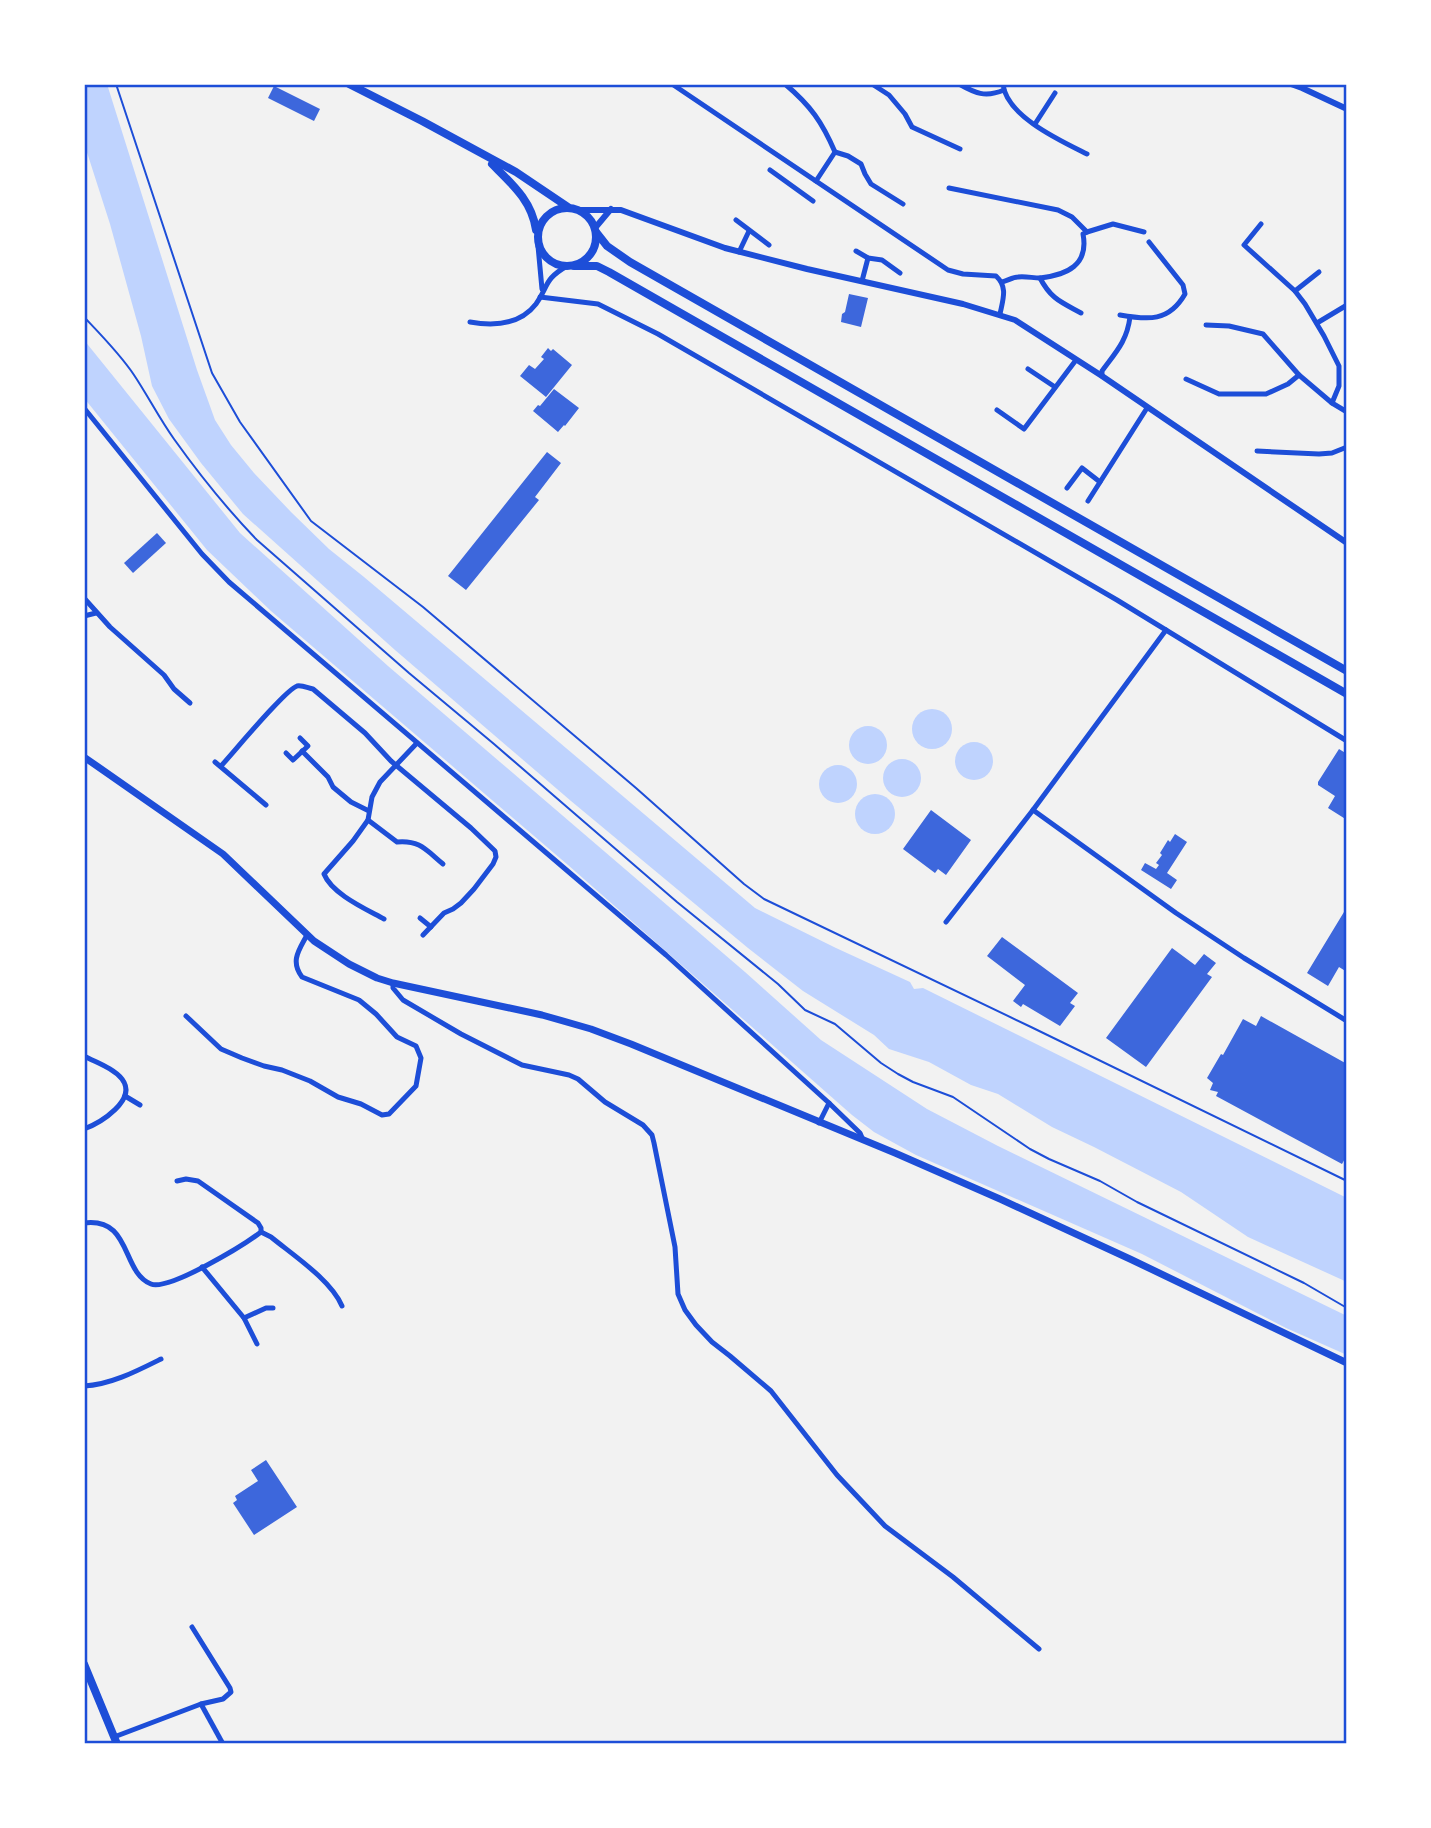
<svg xmlns="http://www.w3.org/2000/svg" width="1431" height="1828" viewBox="0 0 1431 1828" font-family="'Exo 2',sans-serif">
	<rect width="100%" height="100%" fill="#f2f2f2"/>
	<g fill="#bfd3fe">
		<polygon points="84,84 107,84 197,370 215,420 231,445 254,473 291,512 329,549 364,577 755,908 836,948 910,982 914,989 923,988 1347,1198 1347,1282 1248,1237 1181,1192 1094,1147 1052,1127 998,1094 971,1085 929,1062 889,1049 874,1035 803,991 748,948 571,801 395,650 243,514 201,463 169,419 152,386 141,336 110,224 84,143"/>
		<polygon points="84,340 240,533 388,666 745,972 821,1040 927,1109 998,1146 1347,1316 1347,1355 1286,1328 1142,1254 916,1155 874,1132 852,1115 568,865 271,611 207,550 84,398"/>
		<circle cx="932" cy="729" r="20"/>
		<circle cx="868" cy="745" r="19"/>
		<circle cx="974" cy="761" r="19"/>
		<circle cx="902" cy="778" r="19"/>
		<circle cx="838" cy="784" r="19"/>
		<circle cx="875" cy="814" r="20"/>
	</g>
	<g fill="#3d67dc">
		<polygon points="274,86 320,109 314,121 268,98"/>
		<polygon points="849,294 868,298 861,327 841,322 842,314 845,312"/>
		<polygon points="548,348 551,351 553,349 572,365 546,397 520,376 529,365 535,369 544,359 541,357"/>
		<polygon points="554,389 579,408 565,426 564,425 558,432 533,411 538,405 540,406"/>
		<polygon points="547,452 561,463 535,497 539,500 466,590 448,576"/>
		<polygon points="157,533 166,543 133,573 124,563"/>
		<polygon points="1339,749 1347,754 1347,820 1328,808 1335,796 1318,785 1318,782"/>
		<polygon points="931,810 971,840 946,875 938,869 935,873 903,849"/>
		<polygon points="1175,834 1187,842 1167,873 1177,880 1171,889 1141,870 1145,863 1156,869 1159,865 1156,863 1162,855 1160,853 1168,840 1170,842"/>
		<polygon points="1347,907 1347,972 1339,967 1328,986 1307,973"/>
		<polygon points="1002,937 1078,993 1070,1003 1075,1006 1060,1026 1023,1004 1021,1007 1013,1001 1025,985 987,956"/>
		<polygon points="1172,948 1195,965 1204,954 1216,963 1207,974 1212,977 1146,1067 1106,1038"/>
		<polygon points="1261,1016 1347,1064 1347,1155 1342,1164 1216,1096 1218,1092 1210,1090 1213,1083 1207,1078 1221,1054 1223,1055 1243,1019 1256,1026"/>
		<polygon points="266,1460 297,1507 254,1535 233,1503 237,1500 235,1496 258,1481 251,1470"/>
	</g>
	<g fill="none" stroke-linecap="round" stroke-linejoin="round">
		<g stroke="#1d4ed8" stroke-width="2">
			<polyline points="116,84 212,373 240,422 311,521 423,607 636,788 744,884 764,899 1031,1027 1347,1181"/>
			<path d="M84,317C102,336 120,354 134,375C148,396 159,418 174,439C199,474 227,509 257,540L409,673L494,744L677,902L778,984L805,1010L835,1024L881,1063L898,1074L913,1082L953,1097L1030,1149L1049,1159L1100,1181L1137,1202L1304,1283L1347,1308"/>
		</g>
		<g stroke="#1d4ed8" stroke-width="5">
			<path d="M672,84L948,270L963,274L996,276C1008,287 1003,299 1000,314"/>
			<path d="M785,84C811,106 822,122 835,152L816,181"/>
			<polyline points="872,84 889,95 905,114 912,127 960,149"/>
			<path d="M959,84C975,93 985,98 1004,90"/>
			<path d="M1003,84C1006,116 1061,141 1087,154"/>
			<polyline points="1035,124 1055,93"/>
			<polyline points="835,152 848,156 861,164 865,174 871,184 903,204"/>
			<polyline points="770,170 813,201"/>
			<path d="M949,188L1058,210L1072,217L1087,232L1083,234C1089,265 1067,275 1040,278C1033,278 1025,276 1018,277C1013,277 1007,281 1002,282"/>
			<polyline points="736,220 769,245"/>
			<polyline points="1261,224 1244,245 1295,291 1305,304 1324,336 1339,366 1339,386 1332,403"/>
			<polyline points="1087,232 1113,224 1144,232"/>
			<polyline points="538,246 542,289"/>
			<polyline points="856,251 868,258 882,260 900,273"/>
			<polyline points="739,252 749,231"/>
			<path d="M1040,278C1051,299 1061,302 1081,313"/>
			<polyline points="862,281 868,258"/>
			<polyline points="1295,291 1319,272"/>
			<polyline points="540,297 598,304 658,334 1117,600 1347,741"/>
			<path d="M1120,315C1148,320 1169,322 1185,294L1183,285L1149,242"/>
			<path d="M470,322C493,326 520,325 536,304C549,286 543,280 567,266"/>
			<polyline points="1317,323 1347,305"/>
			<polyline points="1206,325 1229,326 1263,334 1299,375 1332,403 1347,412"/>
			<polyline points="1028,369 1055,387"/>
			<path d="M1102,376V371C1116,352 1127,341 1130,317"/>
			<polyline points="1186,379 1219,394 1266,394 1288,384 1299,375"/>
			<polyline points="84,408 202,554 229,582 666,955 829,1103 860,1133 863,1140"/>
			<polyline points="997,410 1024,429 1076,360"/>
			<polyline points="1257,451 1319,454 1332,453 1347,447"/>
			<polyline points="1067,488 1082,468 1100,482"/>
			<polyline points="1088,501 1147,408"/>
			<polyline points="84,598 110,627 164,675 174,689 190,703"/>
			<polyline points="84,616 96,613"/>
			<polyline points="302,751 328,777 333,787 351,802 369,811"/>
			<polyline points="286,753 293,760 308,746 300,738"/>
			<polyline points="215,762 266,805"/>
			<path d="M221,766C233,753 285,690 297,686C302,685 308,688 313,689L365,733L391,761L471,828L495,851L496,857L493,864L474,889L461,903L453,909L444,913L423,935"/>
			<polyline points="1033,810 1176,913 1244,958 1347,1021"/>
			<path d="M368,820L397,842C420,840 426,850 443,864"/>
			<polyline points="420,918 431,927"/>
			<path d="M384,919C366,909 332,894 324,874L353,841L368,820L372,797L380,782L417,743"/>
			<polyline points="946,922 1033,810 1166,630"/>
			<polyline points="393,983 393,988 403,1000 461,1034 522,1065 569,1075 578,1079 605,1102 643,1125 652,1135 654,1143 675,1247 678,1294 685,1310 696,1325 712,1342 730,1356 771,1391 837,1475 885,1526 953,1577 1039,1649"/>
			<path d="M186,1016L221,1049L242,1058L264,1066L282,1070L310,1081L338,1097L361,1104L382,1115L389,1114L416,1086L421,1058L416,1046L397,1037L376,1014L359,1000L302,977C290,961 299,950 307,935"/>
			<path d="M84,1056C97,1063 113,1068 122,1079C138,1100 100,1123 84,1129"/>
			<polyline points="125,1096 140,1105"/>
			<polyline points="819,1123 829,1103"/>
			<path d="M84,1223C132,1217 121,1272 151,1284C169,1291 244,1245 261,1232V1228L258,1223L198,1181L186,1179L177,1181"/>
			<path d="M261,1232L271,1237C293,1255 331,1280 342,1306"/>
			<polyline points="202,1267 244,1318 257,1344"/>
			<polyline points="244,1318 266,1308 273,1308"/>
			<path d="M84,1386C110,1385 137,1371 161,1359"/>
			<polyline points="201,1704 223,1744"/>
			<polyline points="114,1737 201,1704 223,1699 231,1692 230,1688 192,1627"/>
		</g>
		<g stroke="#1d4ed8" stroke-width="6">
			<polyline points="1291,84 1302,88 1347,109"/>
			<polyline points="578,210 621,210 725,248 807,269 963,304 1015,320 1102,376 1347,543"/>
			<polyline points="595,228 611,209"/>
		</g>
		<polyline stroke="#1d4ed8" stroke-width="7" points="84,757 223,854 314,941 349,964 377,978 393,983 542,1015 591,1029 631,1044 895,1153 1000,1199 1130,1259 1347,1363"/>
		<polyline stroke="#1d4ed8" stroke-width="8" points="84,1664 117,1744"/>
		<g stroke="#1d4ed8" stroke-width="8">
			<polyline points="349,84 422,121 516,172 568,207"/>
			<path d="M492,164C512,184 532,201 536,230"/>
			<circle cx="567" cy="237" r="29"/>
			<polyline points="596,232 607,246 630,262 1347,671"/>
			<polyline points="574,266 597,266 609,272 1347,694"/>
		</g>
	</g>
	<rect width="1431" height="1828" fill="none" stroke="#ffffff" stroke-width="172"/>
	<rect x="86" y="86" width="1259" height="1656" fill="none" stroke="#1d4ed8" stroke-width="2.5"/>
</svg>
